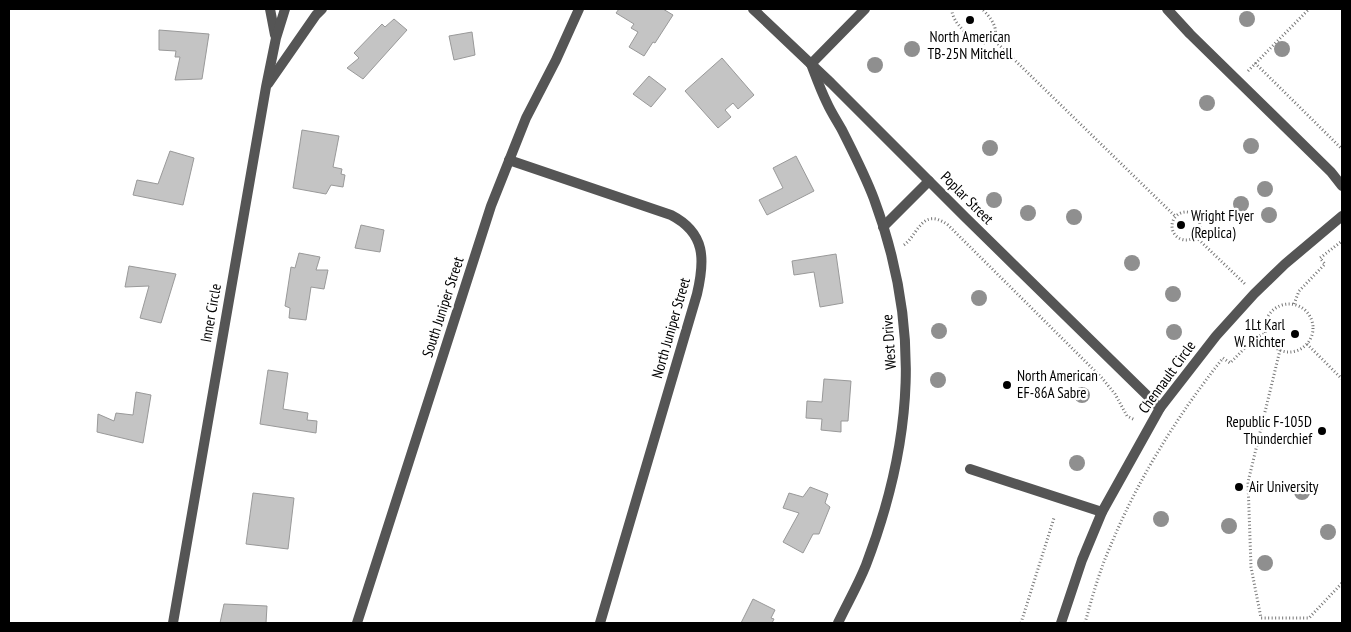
<svg xmlns="http://www.w3.org/2000/svg" width="1351" height="632" viewBox="0 0 1351 632" font-family="'PT Sans Narrow',sans-serif">
	<rect width="100%" height="100%" fill="#fff"/>
	<g fill="#c4c4c4" stroke="#999">
		<polygon points="619,9 663,9 673,15 655,43 653,42 644,56 629,47 638,32 631,28 634,24 616,13"/>
		<polygon points="394,19 407,30 363,79 347,68 359,58 354,53 382,24 385,27"/>
		<polygon points="159,30 209,34 202,79 175,80 180,57 175,57 176,51 159,50"/>
		<polygon points="472,32 475,55 454,60 449,36"/>
		<polygon points="722,58 754,95 738,109 733,103 725,110 731,117 718,128 685,91"/>
		<polygon points="649,76 666,89 651,107 633,94"/>
		<polygon points="302,130 339,136 333,167 342,169 341,174 345,175 343,187 331,185 326,194 293,188"/>
		<polygon points="170,151 194,158 183,205 133,195 137,180 158,184"/>
		<polygon points="796,156 814,191 767,215 759,200 783,188 773,168"/>
		<polygon points="361,225 384,230 380,252 355,248"/>
		<polygon points="299,253 320,257 316,270 328,270 324,289 311,287 306,320 289,318 290,308 285,306 291,267 295,268"/>
		<polygon points="836,254 843,303 820,307 814,272 794,275 792,261"/>
		<polygon points="129,266 176,274 161,323 140,318 149,286 125,287"/>
		<polygon points="268,370 288,373 283,409 308,413 307,420 317,421 316,433 260,424"/>
		<polygon points="824,379 851,381 848,421 841,421 841,432 821,430 822,419 806,418 807,401 822,402"/>
		<polygon points="136,392 151,395 143,443 97,432 98,414 114,421 116,413 133,415"/>
		<polygon points="810,487 828,494 825,503 830,507 819,534 813,534 803,553 783,542 799,513 783,508 789,493 803,497"/>
		<polygon points="253,493 294,498 288,549 246,544"/>
		<polygon points="753,599 775,610 771,618 774,619 772,623 741,623"/>
		<polygon points="224,604 267,606 266,623 220,623"/>
	</g>
	<g fill="none" stroke-linecap="round" stroke-linejoin="round">
		<g stroke="#777" stroke-width="3" stroke-dasharray="1 2.5" stroke-linecap="butt">
			<path d="M952,9C951,22 972,41 985,43C1005,37 992,18 982,9"/>
			<polyline points="993,39 1175,216"/>
			<polyline points="1255,63 1342,149"/>
			<polyline points="1248,71 1309,9"/>
			<circle cx="1186" cy="226" r="14"/>
			<polyline points="1196,237 1245,284"/>
			<path d="M904,245C918,235 922,206 948,225L1102,378L1115,394L1127,416L1135,420"/>
			<polyline points="1294,304 1299,291 1325,264 1320,258 1342,241"/>
			<circle cx="1289" cy="328" r="24"/>
			<polyline points="1307,344 1342,379"/>
			<polyline points="1280,350 1248,482 1251,567 1261,618 1309,618 1342,583"/>
			<polyline points="1021,623 1054,518"/>
			<path d="M1085,623C1092,598 1099,572 1110,547C1138,479 1177,416 1223,358L1230,363L1255,338L1266,333"/>
		</g>
		<g stroke="#555" stroke-width="10">
			<polyline points="811,64 865,9"/>
			<polyline points="883,227 929,181"/>
			<polyline points="970,469 1102,512"/>
		</g>
		<g stroke="#555" stroke-width="10">
			<polyline points="270,9 275,35"/>
			<polyline points="753,9 831,83 965,217 1160,408"/>
			<polyline points="1167,9 1190,34 1331,172 1342,186"/>
			<path d="M811,64C816,77 821,91 827,103C831,112 837,121 842,130C853,152 865,175 874,199C921,326 914,439 866,565C858,585 847,604 838,623"/>
			<polyline points="268,84 316,15 322,9"/>
			<path d="M509,160L671,215C706,233 705,260 697,294L600,623"/>
			<polyline points="173,623 266,87 276,38 285,9"/>
			<polyline points="357,623 491,206 526,118 556,60 579,9"/>
			<polyline points="1061,623 1082,560 1102,512 1160,408 1216,336 1254,294 1285,264 1342,216"/>
		</g>
	</g>
	<g fill="#8f8f8f">
		<circle cx="1247" cy="19" r="8"/>
		<circle cx="912" cy="49" r="8"/>
		<circle cx="1282" cy="49" r="8"/>
		<circle cx="875" cy="65" r="8"/>
		<circle cx="1207" cy="103" r="8"/>
		<circle cx="1251" cy="146" r="8"/>
		<circle cx="990" cy="148" r="8"/>
		<circle cx="1265" cy="189" r="8"/>
		<circle cx="994" cy="200" r="8"/>
		<circle cx="1241" cy="204" r="8"/>
		<circle cx="1028" cy="213" r="8"/>
		<circle cx="1269" cy="215" r="8"/>
		<circle cx="1074" cy="217" r="8"/>
		<circle cx="1132" cy="263" r="8"/>
		<circle cx="1173" cy="294" r="8"/>
		<circle cx="979" cy="298" r="8"/>
		<circle cx="939" cy="331" r="8"/>
		<circle cx="1174" cy="332" r="8"/>
		<circle cx="938" cy="380" r="8"/>
		<circle cx="1082" cy="395" r="8"/>
		<circle cx="1077" cy="463" r="8"/>
		<circle cx="1302" cy="492" r="8"/>
		<circle cx="1161" cy="519" r="8"/>
		<circle cx="1229" cy="526" r="8"/>
		<circle cx="1328" cy="532" r="8"/>
		<circle cx="1265" cy="563" r="8"/>
	</g>
	<g fill="#000" stroke="#fff" stroke-width="2">
		<circle cx="970" cy="20" r="5"/>
		<circle cx="1181" cy="225" r="5"/>
		<circle cx="1295" cy="334" r="5"/>
		<circle cx="1007" cy="385" r="5"/>
		<circle cx="1322" cy="431" r="5"/>
		<circle cx="1239" cy="487" r="5"/>
	</g>
	<g text-anchor="middle" stroke-width="4.5" stroke-linejoin="round" paint-order="stroke">
		<g font-size="15" fill="#000" stroke="#fff" text-anchor="start">
			<text x="970" y="42" text-anchor="middle">North American<tspan x="970" dy="17">TB-25N Mitchell</tspan></text>
			<text x="1191" y="221">Wright Flyer<tspan x="1191" dy="17">(Replica)</tspan></text>
			<text x="1285" y="330" text-anchor="end">1Lt Karl<tspan x="1285" dy="17">W. Richter</tspan></text>
			<text x="1017" y="381">North American<tspan x="1017" dy="17">EF-86A Sabre</tspan></text>
			<text x="1312" y="427" text-anchor="end">Republic F-105D<tspan x="1312" dy="17">Thunderchief</tspan></text>
			<text x="1249" y="492">Air University</text>
		</g>
		<g font-size="15" fill="#000" stroke="#fff">
			<text transform="translate(967 198) rotate(45)" y="5">Poplar Street</text>
			<text transform="translate(443 307) rotate(-72)" y="5">South Juniper Street</text>
			<text transform="translate(211 313) rotate(-80)" y="5">Inner Circle</text>
			<text transform="translate(671 328) rotate(-74)" y="5">North Juniper Street</text>
			<text transform="translate(889 342) rotate(-94)" y="5">West Drive</text>
			<text transform="translate(1167 377) rotate(-54)" y="5">Chennault Circle</text>
		</g>
	</g>
	<rect width="1351" height="632" fill="none" stroke="#000000" stroke-width="20"/>
</svg>
